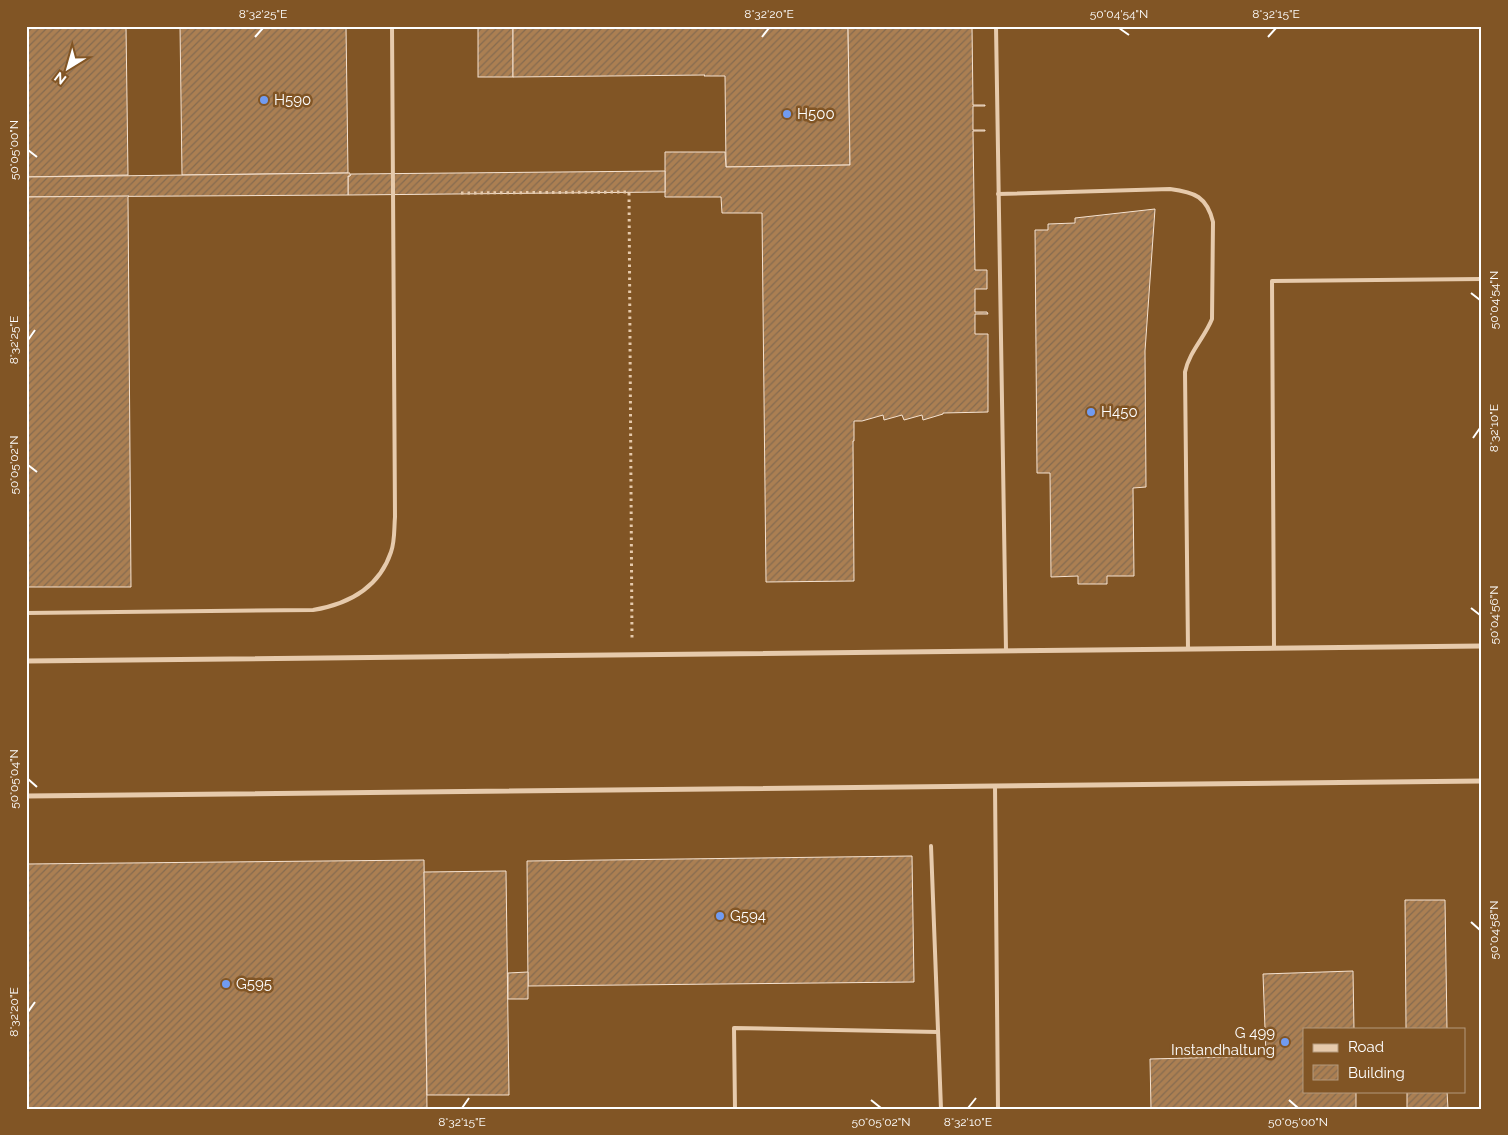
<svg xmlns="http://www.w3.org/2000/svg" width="1508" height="1135" viewBox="0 0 1508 1135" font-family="Raleway,sans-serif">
	<defs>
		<pattern id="building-hatch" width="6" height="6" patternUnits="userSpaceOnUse" patternTransform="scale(1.25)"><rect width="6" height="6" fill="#ab7f52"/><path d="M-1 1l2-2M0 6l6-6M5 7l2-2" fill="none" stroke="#856b50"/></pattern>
	</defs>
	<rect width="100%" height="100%" fill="#815525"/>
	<g fill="url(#building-hatch)" stroke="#f5e2d0">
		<polygon points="26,26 126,26 128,175 26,177"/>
		<polygon points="180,26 346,26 348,173 182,175"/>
		<rect x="478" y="26" width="35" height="51"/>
		<polygon points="513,26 848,26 850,165 726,167 725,76 704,76 705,75 513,77"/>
		<polygon points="848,26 972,26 973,105 985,105 985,106 973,106 973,130 985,130 985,131 973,131 975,270 987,270 987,289 975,289 975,312 987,312 988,314 975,314 975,334 988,334 988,412 943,413 943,414 923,420 922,415 904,420 902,415 884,420 883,415 862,421 854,421 854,441 853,441 854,581 766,582 762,213 722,213 721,197 665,197 665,152 725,152 726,167 850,165"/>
		<polygon points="665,171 665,192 348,195 348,176 350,176 351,174"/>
		<polygon points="350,173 350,176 348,176 348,195 26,197 26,177"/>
		<polygon points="129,196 128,197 131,587 27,587 26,197"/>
		<polygon points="1155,209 1145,351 1146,487 1133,488 1134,576 1107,576 1107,584 1078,584 1078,576 1051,577 1050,473 1037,473 1035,230 1048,230 1048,224 1075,223 1075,218"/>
		<polygon points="912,856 914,982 528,986 527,861"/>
		<polygon points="424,860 427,1109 26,1109 26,864"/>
		<polygon points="506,871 509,1095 427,1095 424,872"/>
		<polygon points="1405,900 1445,900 1447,1029 1406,1029"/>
		<polygon points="1353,971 1354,1029 1304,1029 1304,1091 1356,1091 1356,1109 1151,1109 1150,1059 1266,1056 1263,974"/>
		<polygon points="528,972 528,999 508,999 508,973"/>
		<polygon points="1407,1091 1447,1091 1448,1109 1407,1109"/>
	</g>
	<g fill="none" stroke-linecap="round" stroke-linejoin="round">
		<polyline stroke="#e6caac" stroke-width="3" stroke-dasharray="2.5 4" stroke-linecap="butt" points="461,193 629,192 632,638"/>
		<g stroke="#e6caac" stroke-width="4">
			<polyline points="996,26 1006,650"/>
			<path d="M998,194L1170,189C1195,192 1207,197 1213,222L1212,319C1205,337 1189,352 1185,372L1188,649"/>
			<path d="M26,613L313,610C349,604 379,588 391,552C395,541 394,528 395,517L392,26"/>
			<polyline points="1274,648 1272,281 1482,279"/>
			<polyline points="995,786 998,1109"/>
			<polyline points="931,846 941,1109"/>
			<polyline points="735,1109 734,1028 938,1032"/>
		</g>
		<g stroke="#e6caac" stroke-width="5">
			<polyline points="26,661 1482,646"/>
			<polyline points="26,796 1482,781"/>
		</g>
	</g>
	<path fill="none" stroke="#fff" stroke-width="2" d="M1119,28L1129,35M255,37L263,28M762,37L769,28M1268,37L1276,28M28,150L37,157M1471,293L1480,300M28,340L35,330M1473,438L1480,428M28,465L37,472M1471,608L1480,615M28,779L37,787M1471,922L1480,930M28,1012L35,1002M871,1100L881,1108M1289,1100L1298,1108M462,1108L469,1098M968,1108L976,1098"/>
	<g fill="#719bf0" stroke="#815525" stroke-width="2">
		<circle cx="264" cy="100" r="5"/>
		<circle cx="787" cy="114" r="5"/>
		<circle cx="1091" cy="412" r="5"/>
		<circle cx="720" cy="916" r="5"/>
		<circle cx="226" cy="984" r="5"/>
		<circle cx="1285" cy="1042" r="5"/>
	</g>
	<g text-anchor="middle" stroke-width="5" stroke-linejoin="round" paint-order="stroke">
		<g font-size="15" fill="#fff" stroke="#815525" text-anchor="start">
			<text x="274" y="105">H590</text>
			<text x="797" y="119">H500</text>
			<text x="1101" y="417">H450</text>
			<text x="730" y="921">G594</text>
			<text x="236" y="989">G595</text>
			<text x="1275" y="1038" text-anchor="end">G 499<tspan x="1275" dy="17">Instandhaltung</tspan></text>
		</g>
	</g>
	<rect width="1508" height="1135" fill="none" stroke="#815525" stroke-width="55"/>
	<rect x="1303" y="1028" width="162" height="65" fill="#815525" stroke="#b3997c"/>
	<rect x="1313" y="1044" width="25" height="8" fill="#e6caac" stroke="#b3997c"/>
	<text x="1348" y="1052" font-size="15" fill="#ffffff">Road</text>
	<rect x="1313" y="1065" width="25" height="15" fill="url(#building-hatch)" stroke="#b3997c"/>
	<text x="1348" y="1078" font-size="15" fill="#ffffff">Building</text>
	<g transform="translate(68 68) rotate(217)" stroke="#815525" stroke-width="4" paint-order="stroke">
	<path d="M0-4L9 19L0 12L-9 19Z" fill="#ffffff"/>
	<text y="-8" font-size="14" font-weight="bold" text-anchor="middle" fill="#ffffff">N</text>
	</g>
	<rect x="28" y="28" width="1452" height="1080" fill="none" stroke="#fff" stroke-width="2"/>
	<g font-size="12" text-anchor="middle" fill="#fff">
		<text x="263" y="18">8°32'25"E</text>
		<text x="769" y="18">8°32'20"E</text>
		<text x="1119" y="18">50°04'54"N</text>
		<text x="1276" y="18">8°32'15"E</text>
		<text transform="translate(14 150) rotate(-90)" y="4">50°05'00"N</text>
		<text transform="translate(1494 300) rotate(-90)" y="4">50°04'54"N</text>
		<text transform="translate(14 340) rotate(-90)" y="4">8°32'25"E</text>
		<text transform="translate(1494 428) rotate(-90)" y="4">8°32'10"E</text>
		<text transform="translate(14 465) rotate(-90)" y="4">50°05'02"N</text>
		<text transform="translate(1494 615) rotate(-90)" y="4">50°04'56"N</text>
		<text transform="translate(14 779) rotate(-90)" y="4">50°05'04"N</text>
		<text transform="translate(1494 930) rotate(-90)" y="4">50°04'58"N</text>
		<text transform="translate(14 1012) rotate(-90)" y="4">8°32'20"E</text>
		<text x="462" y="1126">8°32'15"E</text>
		<text x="881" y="1126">50°05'02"N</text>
		<text x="968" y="1126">8°32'10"E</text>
		<text x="1298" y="1126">50°05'00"N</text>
	</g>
</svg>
